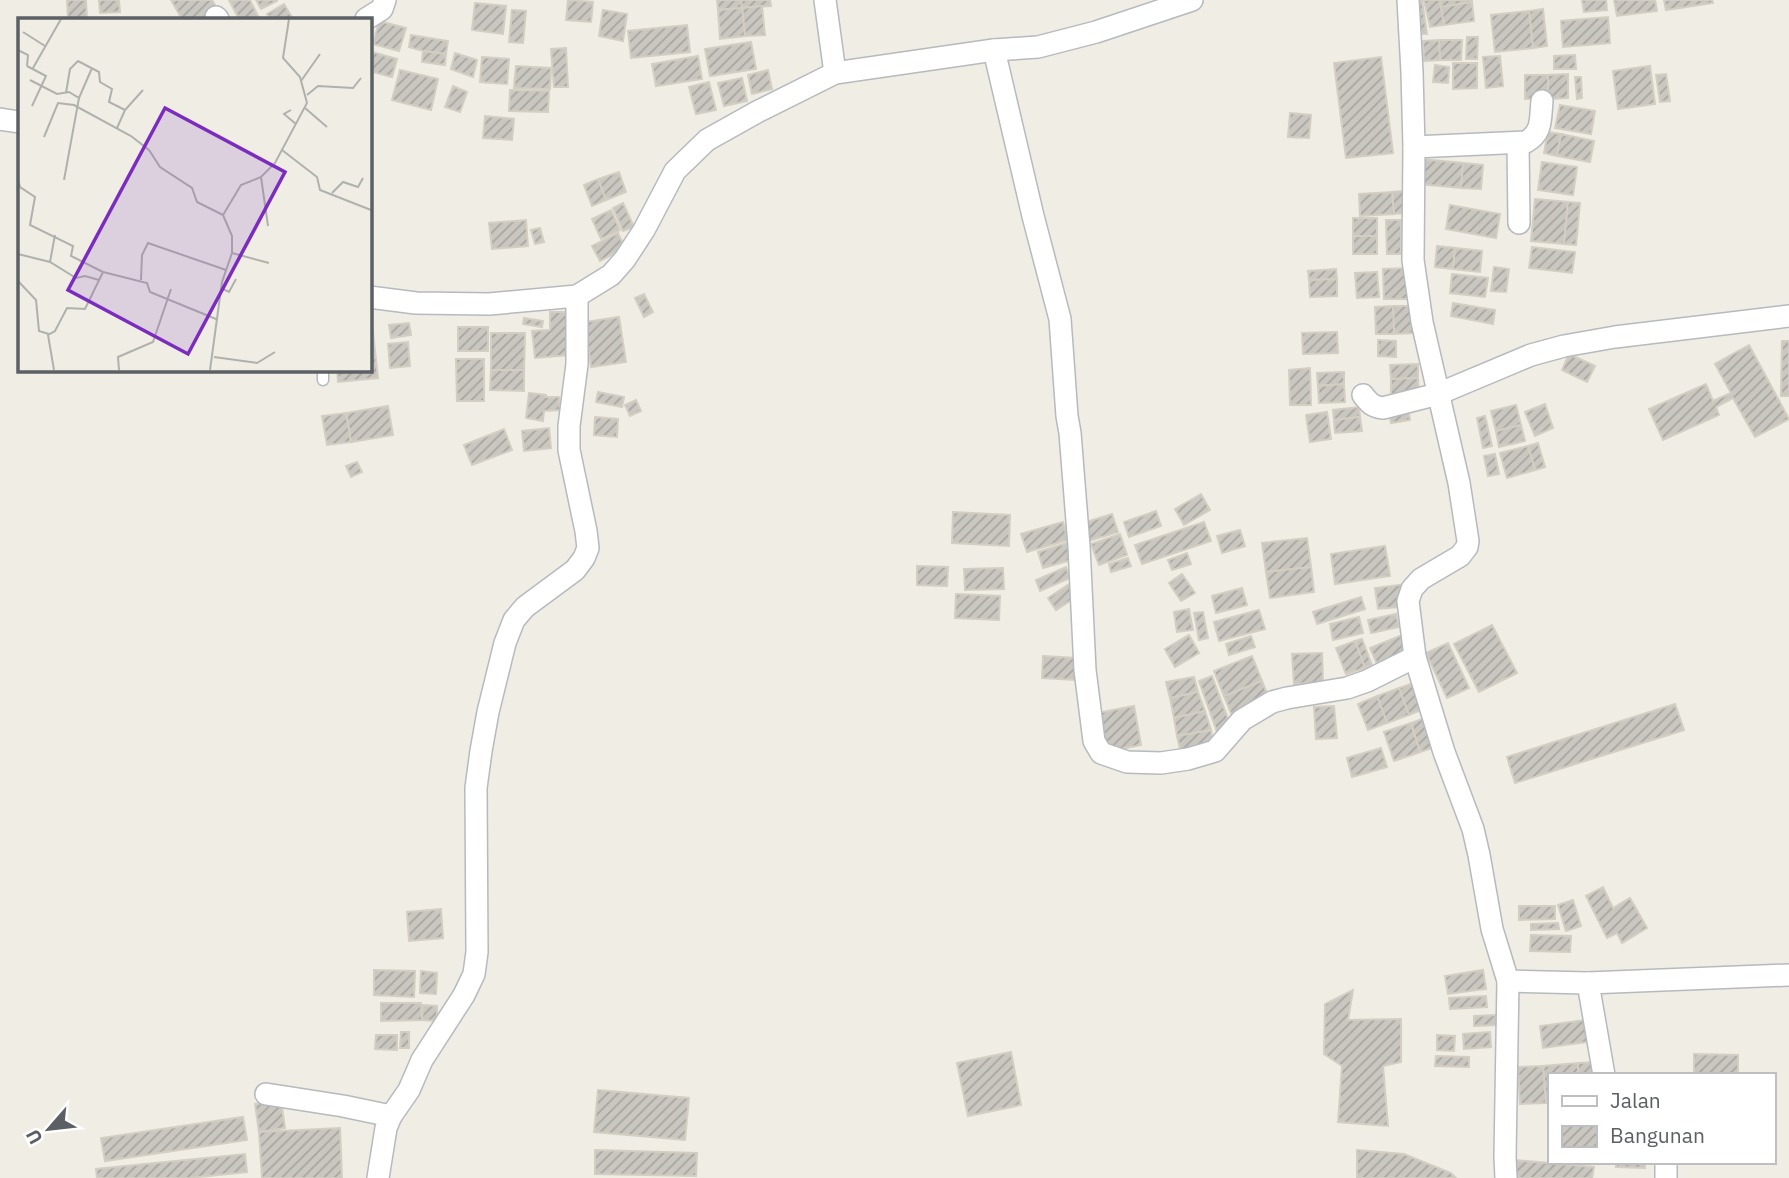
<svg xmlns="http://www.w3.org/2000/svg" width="1789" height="1178" viewBox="0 0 1789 1178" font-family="'IBM Plex Sans',sans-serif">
	<defs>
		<pattern id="building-hatch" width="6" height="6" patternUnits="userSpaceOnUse" patternTransform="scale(1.75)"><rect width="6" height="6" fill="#cac7c1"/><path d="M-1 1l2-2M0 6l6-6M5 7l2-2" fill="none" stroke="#a7a5a0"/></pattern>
	</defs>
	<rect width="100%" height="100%" fill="#efede4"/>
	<g fill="url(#building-hatch)" stroke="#d4cec2" stroke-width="2">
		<polygon points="67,0 86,0 87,19 68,19"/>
		<polygon points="99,0 119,0 120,12 100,13"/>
		<polygon points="171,0 212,0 218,10 200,19 182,19"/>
		<polygon points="229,0 250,0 258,16 251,19 239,19"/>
		<polygon points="256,0 277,0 277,1 261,9"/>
		<polygon points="568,0 593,2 591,22 566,20"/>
		<polygon points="717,0 741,0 742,8 718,10"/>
		<polygon points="741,0 770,0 771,6 742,8"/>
		<polygon points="1416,0 1422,0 1427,34 1421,34"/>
		<polygon points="1424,0 1440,0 1444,25 1430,27"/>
		<polygon points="1440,0 1472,0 1472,2 1441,7"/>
		<polygon points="1582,0 1606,0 1607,10 1584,12"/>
		<polygon points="1614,0 1655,0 1657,11 1617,16"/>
		<polygon points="1664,0 1712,0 1713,3 1666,10"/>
		<polygon points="1472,2 1474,21 1444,25 1441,7"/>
		<polygon points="475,3 506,6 503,34 472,30"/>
		<polygon points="284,4 293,19 270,19 267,14"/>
		<polygon points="762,6 765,35 745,36 742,8"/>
		<polygon points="742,8 745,36 720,39 718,10"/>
		<polygon points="1543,9 1547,46 1533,48 1529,11"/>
		<polygon points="512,10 526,11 523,43 509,42"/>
		<polygon points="603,10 627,14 623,41 599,36"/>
		<polygon points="1529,11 1533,48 1495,52 1491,15"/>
		<polygon points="1608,17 1610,43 1563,47 1561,21"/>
		<polygon points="379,21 406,28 399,51 373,44"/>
		<polygon points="687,25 690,52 631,58 628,31"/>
		<polygon points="411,35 448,41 446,54 423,51 409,47"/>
		<polygon points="1467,37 1478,37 1477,59 1466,59"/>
		<polygon points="1439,40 1462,40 1461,60 1440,60"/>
		<polygon points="1439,40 1440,60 1424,61 1423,41"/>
		<polygon points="751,42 756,69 710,76 705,49"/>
		<polygon points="566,48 568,87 554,87 551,49"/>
		<polygon points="423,51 446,54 445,65 422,62"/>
		<polygon points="372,52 397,59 392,77 369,71"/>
		<polygon points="455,53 477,60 473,77 451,69"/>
		<polygon points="1575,55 1576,69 1554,69 1554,56"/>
		<polygon points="698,56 702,79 656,86 652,64"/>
		<polygon points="1500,56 1503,86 1486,88 1483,57"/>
		<polygon points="482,57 509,59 507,84 480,82"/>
		<polygon points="1381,57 1393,153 1346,158 1334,63"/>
		<polygon points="1453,63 1477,63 1477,88 1453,89"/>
		<polygon points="1435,65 1449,67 1448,83 1433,82"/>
		<polygon points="516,66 551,68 550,89 514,88"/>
		<polygon points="1650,66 1655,104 1618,109 1613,71"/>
		<polygon points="400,70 438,79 431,110 392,100"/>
		<polygon points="768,70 772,89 752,94 748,75"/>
		<polygon points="1568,74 1568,98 1548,99 1548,75"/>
		<polygon points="1666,74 1670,101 1660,102 1656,75"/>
		<rect x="1525" y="75" width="23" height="24"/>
		<polygon points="1575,77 1581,77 1582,98 1577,99"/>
		<polygon points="742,78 747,101 724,106 718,83"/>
		<polygon points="709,82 716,110 696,114 689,87"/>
		<polygon points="453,86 467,92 460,112 445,107"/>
		<polygon points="510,90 549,91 548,112 509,111"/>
		<polygon points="1560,105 1595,111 1591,134 1555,128"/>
		<polygon points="1290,113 1311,115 1309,138 1288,137"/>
		<polygon points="485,116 514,119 512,140 483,138"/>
		<polygon points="1548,132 1561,134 1557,156 1544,153"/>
		<polygon points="1561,134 1594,141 1590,162 1557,156"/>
		<polygon points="1421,159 1463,163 1461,188 1419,184"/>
		<polygon points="1542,162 1577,167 1573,195 1538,190"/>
		<polygon points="1463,163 1483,165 1481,189 1461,188"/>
		<polygon points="619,172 626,192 606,200 598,179"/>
		<polygon points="598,179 606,200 592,206 584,185"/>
		<polygon points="1403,191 1404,213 1394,214 1392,192"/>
		<polygon points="1392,192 1394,214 1360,216 1359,194"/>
		<polygon points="1535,199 1568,202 1564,244 1531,241"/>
		<polygon points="1568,202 1580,203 1576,245 1564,244"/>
		<polygon points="623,203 634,227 623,231 613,208"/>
		<polygon points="1450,205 1500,214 1496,238 1446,229"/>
		<polygon points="611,210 620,230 601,239 592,219"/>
		<rect x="1353" y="218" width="24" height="18"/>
		<polygon points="526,220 528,246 492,249 489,223"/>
		<polygon points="1386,220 1401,220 1401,254 1387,254"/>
		<polygon points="540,228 544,242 535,244 531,230"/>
		<polygon points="618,233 625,248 600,261 592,246"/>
		<rect x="1353" y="236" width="24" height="18"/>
		<polygon points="1437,246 1455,248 1453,269 1435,267"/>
		<polygon points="1532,247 1575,252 1572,273 1529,268"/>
		<polygon points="1455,248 1482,251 1480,272 1453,269"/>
		<polygon points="1494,267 1509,269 1506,292 1491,291"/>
		<polygon points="1410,268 1411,299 1384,299 1383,269"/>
		<polygon points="1336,269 1337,279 1309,280 1308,271"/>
		<polygon points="1377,272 1379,297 1357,298 1355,273"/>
		<polygon points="1452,274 1488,278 1485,297 1450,293"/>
		<polygon points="1337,279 1337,296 1310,297 1309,280"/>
		<polygon points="644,294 653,312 644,317 635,298"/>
		<polygon points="1453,303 1495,310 1493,324 1451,316"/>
		<polygon points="1393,306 1412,306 1413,333 1394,334"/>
		<polygon points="1393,306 1394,334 1376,334 1375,307"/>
		<polygon points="550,312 567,312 569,355 535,358 532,331 550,330"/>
		<polygon points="619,317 626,362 591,367 585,322"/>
		<polygon points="524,318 543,321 542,327 523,324"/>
		<polygon points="409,323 411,335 391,338 389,325"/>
		<polygon points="372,324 378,378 338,382 337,369 369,369 369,325"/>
		<rect x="458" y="327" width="30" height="24"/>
		<polygon points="1337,332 1338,353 1303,354 1302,333"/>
		<polygon points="491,333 525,333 524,370 491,370"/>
		<polygon points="1378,340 1396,341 1396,357 1378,356"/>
		<polygon points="1782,341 1789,341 1789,396 1781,396"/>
		<polygon points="408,342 410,366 390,368 388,344"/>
		<polygon points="1749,345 1789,419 1755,437 1733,398 1716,407 1719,415 1663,440 1649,409 1706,384 1713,401 1731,393 1715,364"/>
		<polygon points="1569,354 1595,366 1587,382 1562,370"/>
		<polygon points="456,359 484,359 484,401 457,401"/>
		<polygon points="1418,364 1418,378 1391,379 1390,365"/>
		<polygon points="1310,368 1311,405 1290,405 1289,370"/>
		<polygon points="491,370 524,370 524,391 490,390"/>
		<polygon points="1344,372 1344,384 1318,386 1317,373"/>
		<polygon points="1418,378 1419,396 1391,397 1391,379"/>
		<polygon points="1344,384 1345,402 1319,403 1318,386"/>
		<polygon points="598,392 624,397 622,407 596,402"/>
		<polygon points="529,393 546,395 546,397 559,397 560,410 544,411 543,421 526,418"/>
		<polygon points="636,400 641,411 630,416 625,405"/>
		<polygon points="1545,404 1553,428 1535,436 1525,412"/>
		<polygon points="1516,405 1521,425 1496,431 1491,411"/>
		<polygon points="388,406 393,435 351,442 346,413"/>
		<polygon points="1359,407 1360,417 1334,420 1333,410"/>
		<polygon points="1408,409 1410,420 1391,423 1389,413"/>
		<polygon points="1327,412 1331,439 1310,442 1306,415"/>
		<polygon points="346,413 351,442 327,445 322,416"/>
		<polygon points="1485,416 1492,446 1483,448 1477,418"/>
		<polygon points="595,417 618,419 617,437 594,435"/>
		<polygon points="1360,417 1362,431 1335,433 1334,420"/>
		<polygon points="1521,425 1525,441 1499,447 1496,431"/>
		<polygon points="549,428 551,448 524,451 522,431"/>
		<polygon points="504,429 512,450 472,465 464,445"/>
		<polygon points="1538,443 1545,467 1535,470 1528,446"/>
		<polygon points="1528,446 1535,470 1507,478 1500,453"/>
		<polygon points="1495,454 1499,474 1488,476 1484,456"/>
		<polygon points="357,462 362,472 351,477 346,466"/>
		<polygon points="1201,494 1210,510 1184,525 1175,509"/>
		<polygon points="1156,511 1161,526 1129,537 1124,522"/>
		<polygon points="953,512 1010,515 1009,546 952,543"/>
		<polygon points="1112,514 1118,532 1082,543 1077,525"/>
		<polygon points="1063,522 1068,540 1027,552 1021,534"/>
		<polygon points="1204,522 1211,541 1142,564 1135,545"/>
		<polygon points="1240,530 1245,546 1222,553 1217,536"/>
		<polygon points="1120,534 1127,555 1099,565 1091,544"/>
		<polygon points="1307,538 1311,567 1266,572 1262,543"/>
		<polygon points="1073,541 1078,558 1043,568 1038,552"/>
		<polygon points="1385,546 1390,576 1335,584 1331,554"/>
		<polygon points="1187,553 1191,564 1172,570 1168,560"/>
		<polygon points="1128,558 1131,566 1111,572 1109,564"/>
		<polygon points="917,566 948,567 947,586 917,585"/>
		<polygon points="1066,567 1070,578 1040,591 1036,580"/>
		<polygon points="1311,567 1314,592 1270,598 1266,572"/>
		<polygon points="1003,568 1004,589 965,590 964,569"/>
		<polygon points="1182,574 1195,593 1181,601 1169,583"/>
		<polygon points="1071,583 1079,595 1056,610 1048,598"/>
		<polygon points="1406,584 1409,606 1378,609 1375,588"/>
		<polygon points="1242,588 1247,605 1216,613 1212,596"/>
		<polygon points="956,594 1000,596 999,620 955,618"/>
		<polygon points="1361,597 1365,609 1317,624 1313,612"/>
		<polygon points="1189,609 1193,630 1177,632 1174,612"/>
		<polygon points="1259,610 1265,629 1219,641 1214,622"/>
		<polygon points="1203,612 1208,638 1199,640 1194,613"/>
		<polygon points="1396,614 1399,627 1371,633 1368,620"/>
		<polygon points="1359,617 1363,633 1333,640 1330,624"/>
		<polygon points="1492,625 1517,673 1479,692 1454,644"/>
		<polygon points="1189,635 1199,653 1175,667 1165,649"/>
		<polygon points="1402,635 1411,657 1380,671 1370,648"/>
		<polygon points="1251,636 1255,647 1229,655 1226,644"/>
		<polygon points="1362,639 1372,665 1365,668 1355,641"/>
		<polygon points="1355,641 1365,668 1346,674 1336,648"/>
		<polygon points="1448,643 1469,688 1447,698 1426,653"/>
		<polygon points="1322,653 1323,682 1294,684 1292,654"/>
		<polygon points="1043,656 1076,658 1075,680 1042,678"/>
		<polygon points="1252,656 1262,681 1224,696 1214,671"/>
		<polygon points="1212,676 1231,727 1217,732 1199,681"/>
		<polygon points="1194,677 1198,692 1170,698 1166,682"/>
		<polygon points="1262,681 1270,701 1232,716 1224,696"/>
		<polygon points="1416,682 1426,708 1409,715 1399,688"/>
		<polygon points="1399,688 1409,715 1387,723 1377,696"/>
		<polygon points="1198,692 1205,711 1174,718 1170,698"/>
		<polygon points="1377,696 1387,723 1368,730 1358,704"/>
		<polygon points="1675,704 1684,730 1515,783 1507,757"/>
		<polygon points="1134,706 1141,745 1105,752 1097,713"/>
		<polygon points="1334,706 1337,738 1316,739 1314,707"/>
		<polygon points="1205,711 1211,730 1177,736 1174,718"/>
		<polygon points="1425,718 1435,747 1420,752 1411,723"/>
		<polygon points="1411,723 1420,752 1394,761 1384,732"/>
		<polygon points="1211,730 1214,747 1181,753 1177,736"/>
		<polygon points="1381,748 1387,767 1352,777 1347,758"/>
		<polygon points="1603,887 1613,908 1630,898 1647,928 1622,943 1617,933 1607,938 1586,896"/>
		<polygon points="1573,900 1581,926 1566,931 1558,905"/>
		<polygon points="1519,906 1555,906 1555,919 1519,920"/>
		<polygon points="441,909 443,938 409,941 407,912"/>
		<polygon points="1558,923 1559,929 1531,930 1531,924"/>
		<polygon points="1531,935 1571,936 1570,952 1530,951"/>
		<polygon points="374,970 415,971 414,997 374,995"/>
		<polygon points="1483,970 1486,989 1448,994 1445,976"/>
		<polygon points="421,971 437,973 436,994 420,993"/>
		<polygon points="1353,990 1348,1020 1401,1019 1401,1062 1383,1066 1388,1126 1338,1122 1342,1066 1324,1054 1325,1004"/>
		<polygon points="1486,996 1487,1007 1450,1009 1449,998"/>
		<polygon points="381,1003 421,1003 422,1020 381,1021"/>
		<polygon points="423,1005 437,1006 437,1021 422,1020"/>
		<polygon points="1496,1015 1496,1025 1474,1026 1474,1016"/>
		<polygon points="1592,1019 1595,1041 1543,1048 1540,1026"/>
		<polygon points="401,1032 409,1032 409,1048 400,1048"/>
		<polygon points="1490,1032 1491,1047 1464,1049 1463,1034"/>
		<polygon points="376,1035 397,1035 397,1050 375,1049"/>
		<polygon points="1437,1035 1455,1036 1454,1051 1437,1050"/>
		<polygon points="1011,1052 1021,1105 968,1116 957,1063"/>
		<polygon points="1694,1054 1738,1055 1738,1075 1694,1075"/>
		<polygon points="1436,1056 1469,1057 1469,1067 1435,1066"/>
		<polygon points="1601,1062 1602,1075 1578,1075 1578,1063"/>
		<polygon points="1578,1063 1578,1075 1549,1075 1549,1103 1546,1103 1543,1066"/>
		<polygon points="1543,1066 1546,1103 1520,1104 1518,1067"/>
		<polygon points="598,1090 689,1098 685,1140 594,1132"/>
		<polygon points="281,1101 285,1128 259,1132 255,1104"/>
		<polygon points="243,1117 247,1140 105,1161 101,1138"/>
		<polygon points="340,1128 342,1178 262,1178 259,1132"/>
		<polygon points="595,1150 697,1153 696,1176 595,1174"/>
		<polygon points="1357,1150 1404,1154 1451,1173 1456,1178 1357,1178"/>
		<polygon points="245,1154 247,1172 189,1178 97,1178 96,1169"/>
		<polygon points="1514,1160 1594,1167 1592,1178 1514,1178"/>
		<polygon points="1616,1162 1645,1162 1645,1168 1616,1167"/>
	</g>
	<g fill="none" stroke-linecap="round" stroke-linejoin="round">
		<defs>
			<polyline id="lane" points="323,380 323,369"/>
			<g id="street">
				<polyline points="825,0 835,73"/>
				<polyline points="1408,0 1412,72 1414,147 1413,260 1422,322 1459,483 1468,541 1467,547 1460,556 1421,579 1412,589 1408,601 1415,657 1444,752 1473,829 1479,855 1492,929 1508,981 1588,983 1789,975"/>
				<polyline points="216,17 218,19"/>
				<polyline points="366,19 382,9 385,0"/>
				<polyline points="994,50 1033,216 1060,319 1067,416 1070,433 1079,546 1085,670 1094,741 1101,753 1127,762 1161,763 1188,759 1215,751 1242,720 1272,702 1287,698 1347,688 1367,681 1415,657"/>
				<polyline points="0,119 19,122"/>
				<polyline points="1518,143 1519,223"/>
				<path d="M1414,147L1526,142C1543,132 1540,119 1542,101"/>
				<polyline points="369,297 416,303 489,304 577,296 611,275 625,259 644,230 675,171 707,140 757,112 835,73 994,50 1038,47 1096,32 1192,0"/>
				<path d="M1363,395C1369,403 1373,407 1383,408L1438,394L1531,355L1564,346L1615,337L1789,316"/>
				<polyline points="1588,983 1604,1075"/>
				<polyline points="266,1094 343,1106 391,1116"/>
				<polyline points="378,1178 386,1128 391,1116 409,1090 422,1060 464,995 474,974 477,952 476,788 481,751 488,712 505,643 514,620 525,607 575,570 584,558 588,548 586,531 569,450 569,426 577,364 577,296"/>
				<polyline points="1506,1178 1505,1157 1508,981"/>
				<polyline points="1666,1178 1666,1162"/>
			</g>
		</defs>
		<use href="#lane" stroke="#b6babe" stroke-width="13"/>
		<use href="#street" stroke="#b6babe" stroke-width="24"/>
		<use href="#lane" stroke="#fff" stroke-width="10"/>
		<use href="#street" stroke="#fff" stroke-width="21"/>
	</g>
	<g transform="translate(18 18)">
		<rect width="354" height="354" fill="#efede4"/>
		<path fill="none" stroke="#b0b1ad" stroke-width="2" d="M5,14L27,28M0,32L10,37L9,48M9,48L28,58L14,88M15,50L43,1M12,62L39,76L51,74L61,80L46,162M283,63L302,36M48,75L52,51L60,43L81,54L82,64L94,71L91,84L107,92M289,77L300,68L335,70L343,60M61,80L74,50M287,90L309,109M273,92L266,96L278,106M99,110L107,92L125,72M26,119L40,85L56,87L113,118L131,132L142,149L174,170L179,184L205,197M264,132L299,159L302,172L353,192M243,159L250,208M0,162L2,169L17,179L12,207L55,228L53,238L85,254M314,175L325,164L340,169L345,160M214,235L251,245M0,236L32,244L58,260L67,258L81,262M32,244L37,217M123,262L124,237L130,225L208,252M0,263L18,282L21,313L31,316M203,270L211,274L218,261M196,339L239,345L257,334M36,352L30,317L37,313L49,290L67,291L85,254L129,265L132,274L198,301M101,352L100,339L135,324L153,271M192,352L204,264L214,235V218L205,197L223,167L243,159L257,145L289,85L282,59L265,40L271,1"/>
		<path fill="#7b2cbf" fill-opacity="0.15" stroke="#7b2cbf" stroke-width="3.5" d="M147,90L267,154L170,336L50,272Z"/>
		<rect width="354" height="354" fill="none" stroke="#5c6065" stroke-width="3.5"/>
	</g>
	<rect x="1548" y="1073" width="228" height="91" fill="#ffffff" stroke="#bebfc1" stroke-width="2"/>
	<rect x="1562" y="1096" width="35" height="10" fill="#ffffff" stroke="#bebfc1" stroke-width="2"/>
	<text x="1610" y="1108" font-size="21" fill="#5c6065">Jalan</text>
	<rect x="1562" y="1126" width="35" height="21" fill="url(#building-hatch)" stroke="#bebfc1" stroke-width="2"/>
	<text x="1610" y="1143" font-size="21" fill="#5c6065">Bangunan</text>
	<g transform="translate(49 1129) rotate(242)" stroke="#ffffff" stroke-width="5" paint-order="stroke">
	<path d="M0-5L12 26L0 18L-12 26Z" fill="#5c6065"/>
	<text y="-10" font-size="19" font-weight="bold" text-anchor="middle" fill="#5c6065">U</text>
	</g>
</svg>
